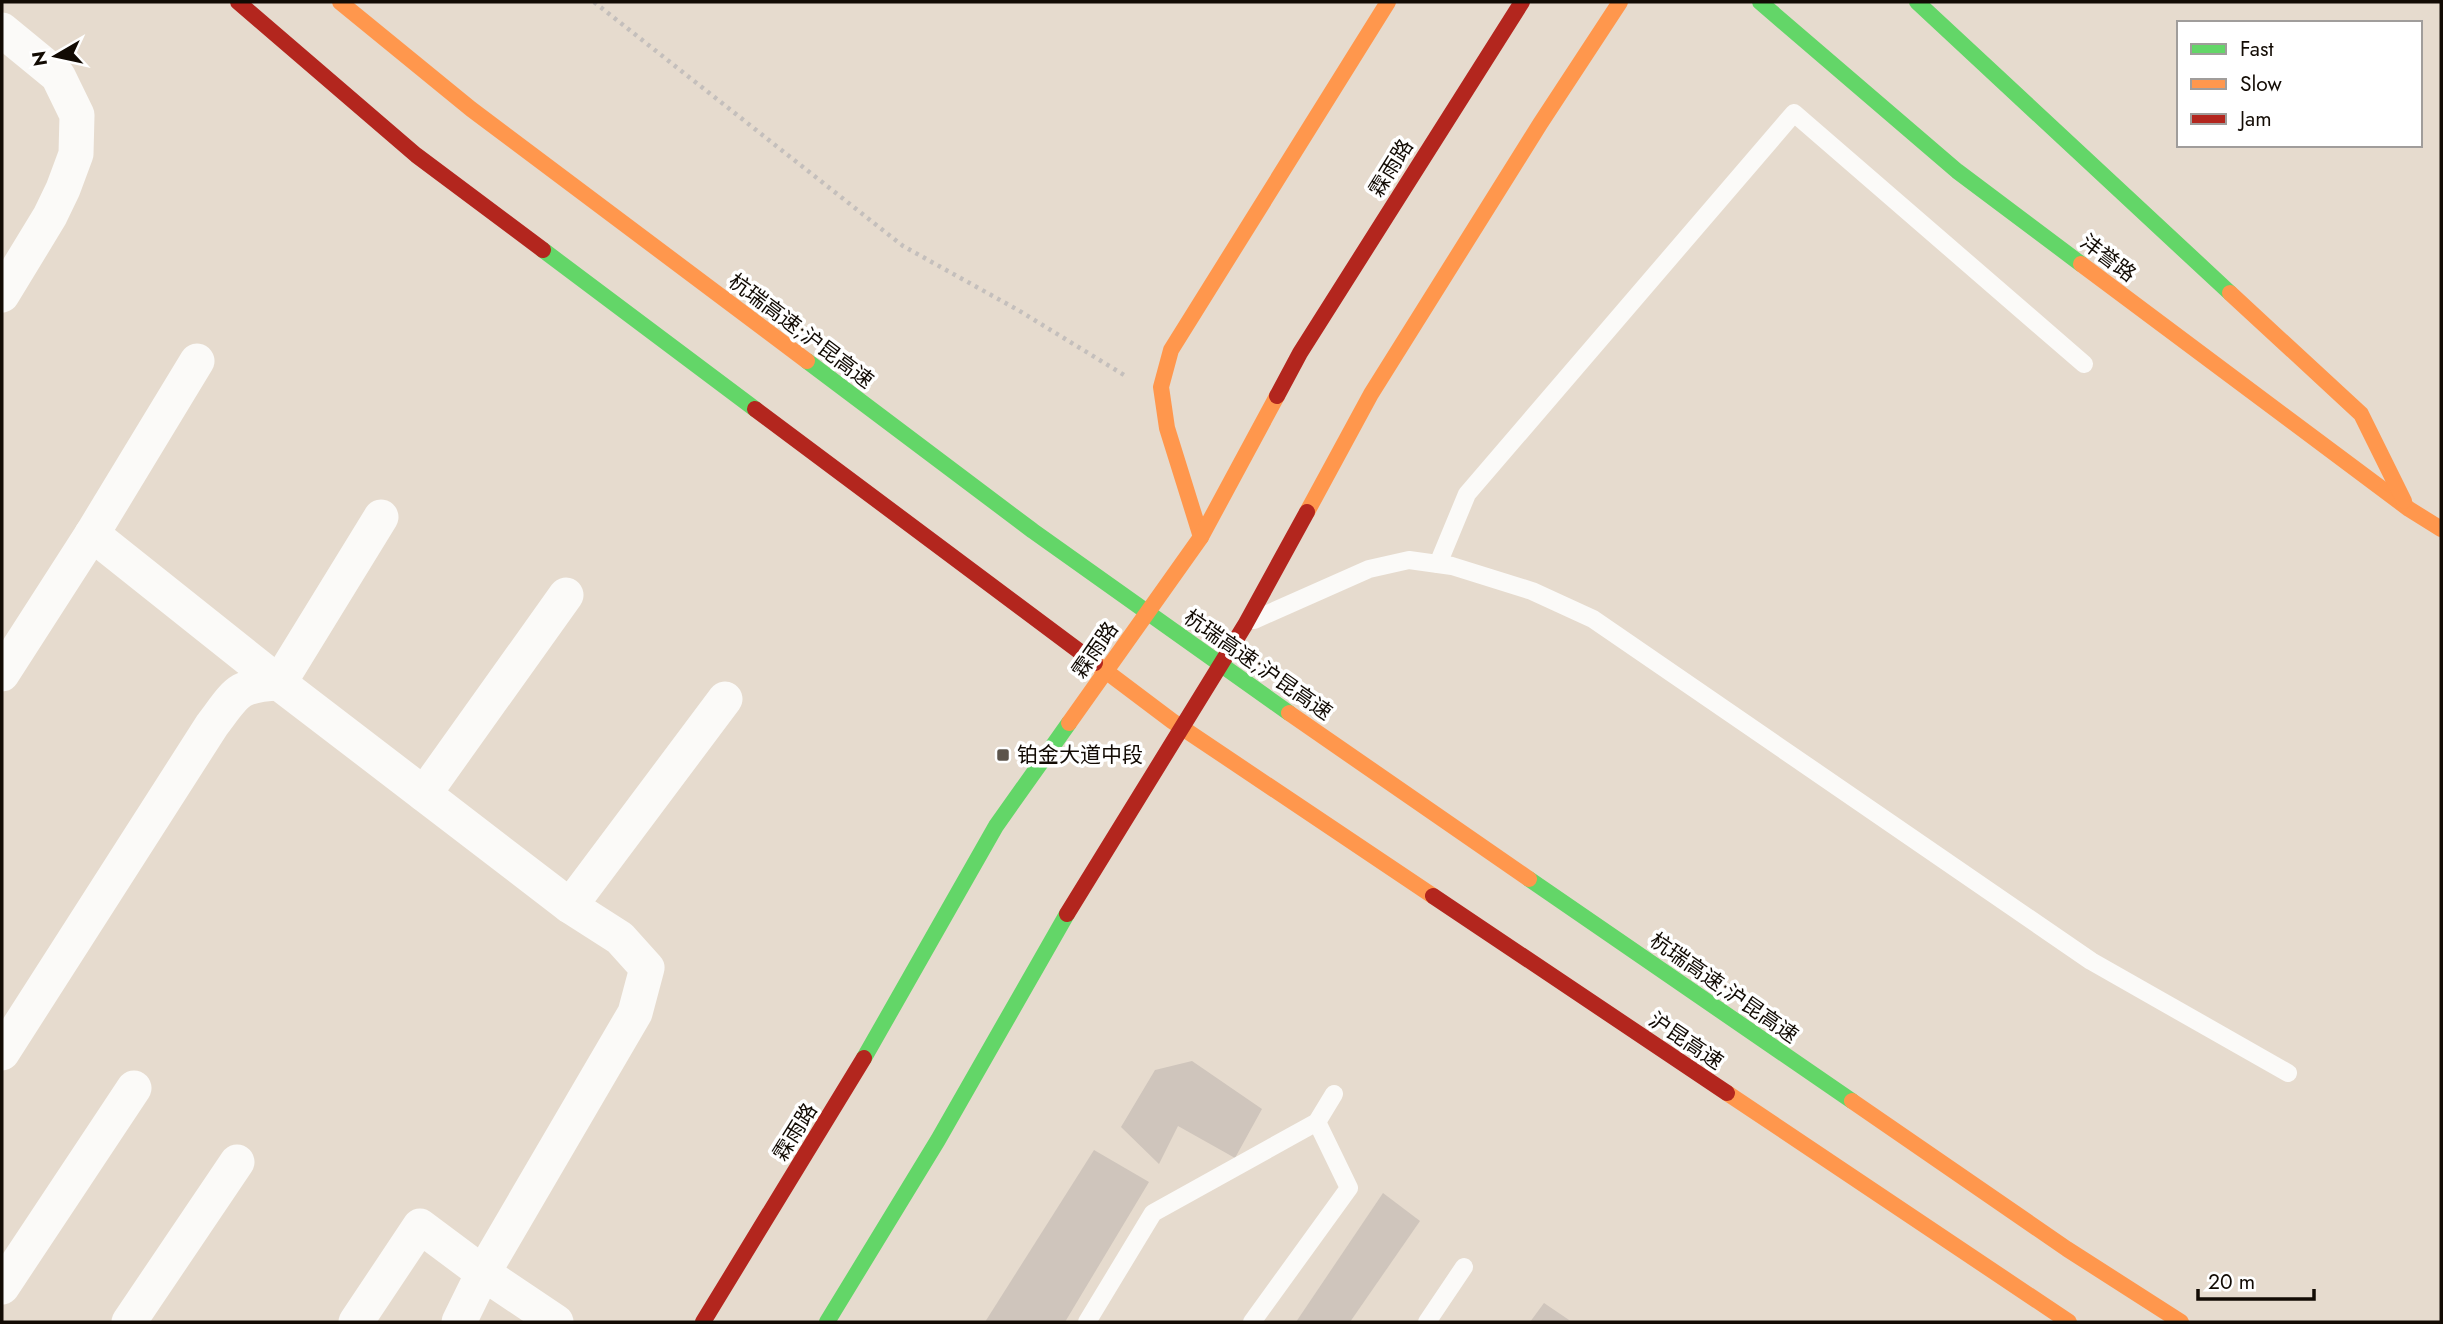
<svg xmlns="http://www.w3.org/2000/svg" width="2443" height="1324" viewBox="0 0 2443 1324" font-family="Jost,'Noto Sans SC',sans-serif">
	<rect width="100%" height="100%" fill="#e6dbce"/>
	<g fill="#cfc5bc">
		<polygon points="1192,1061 1262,1109 1235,1158 1178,1126 1159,1164 1121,1127 1155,1070"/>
		<polygon points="1094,1150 1149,1182 1065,1322 985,1322"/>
		<polygon points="1383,1193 1420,1221 1350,1322 1296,1322"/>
		<polygon points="1544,1303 1572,1322 1530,1322"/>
	</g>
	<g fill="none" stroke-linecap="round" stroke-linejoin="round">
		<polyline stroke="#c4bfbc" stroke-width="4.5" stroke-dasharray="3.5 5" stroke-linecap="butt" points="594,2 903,246 1018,310 1124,375"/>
		<g stroke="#fbfaf8" stroke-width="18">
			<polyline points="1438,564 1467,494 1794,113 2084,364"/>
			<polyline points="1254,620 1369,569 1409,560 1452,566 1532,591 1593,619 2091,961 2288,1073"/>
			<polyline points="1087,1322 1153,1213 1317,1122 1334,1094"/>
			<polyline points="1252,1322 1349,1188 1317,1122"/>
			<polyline points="1427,1322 1464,1267"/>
		</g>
		<g stroke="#fbfaf8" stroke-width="35">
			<polyline points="2,30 58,76 77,115 76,154 63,189 50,216 2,295"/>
			<polyline points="92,534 279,683 424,794 570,906 620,938 647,968 635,1013 483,1273 459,1322"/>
			<polyline points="2,674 92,534 197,361"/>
			<polyline points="279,683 381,517"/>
			<polyline points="424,794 566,595"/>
			<polyline points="570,906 725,699"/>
			<path d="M2,1053L212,725C237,692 237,685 279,683"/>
			<polyline points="2,1287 134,1088"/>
			<polyline points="129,1322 237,1162"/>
			<polyline points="356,1322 420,1226 483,1273 556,1322"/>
		</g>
		<g stroke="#63d668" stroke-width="16">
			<polyline points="1760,2 1957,171 2081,264"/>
			<polyline points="1917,2 2230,293"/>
			<polyline points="543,250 755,409"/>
			<polyline points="807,361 1033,531 1289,713"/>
			<polyline points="1529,879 1852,1101"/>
			<polyline points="864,1058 996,826 1069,723"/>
			<polyline points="827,1322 938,1140 1067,914"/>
		</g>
		<g stroke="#ff974d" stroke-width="16">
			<polyline points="340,2 471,109 807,361"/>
			<polyline points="2081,264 2409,509 2441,529"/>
			<polyline points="2230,293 2361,414 2404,501"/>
			<polyline points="1307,512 1371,394 1540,124 1620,2"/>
			<polyline points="1201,537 1167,428 1161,387 1171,350 1388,2"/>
			<polyline points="1095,663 1172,721 1433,896"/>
			<polyline points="1289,713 1529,879"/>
			<polyline points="1069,723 1201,537 1277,396"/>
			<polyline points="1727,1093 2069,1322"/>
			<polyline points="1852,1101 2067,1249 2181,1322"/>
		</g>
		<g stroke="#b3261e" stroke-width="16">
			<polyline points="238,2 416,155 543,250"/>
			<polyline points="1277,396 1300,353 1522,2"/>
			<polyline points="755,409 1095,663"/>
			<polyline points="1433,896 1727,1093"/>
			<polyline points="1067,914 1245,625 1307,512"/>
			<polyline points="703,1322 864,1058"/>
		</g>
	</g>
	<rect fill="#5c544b" stroke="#fff" stroke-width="2.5" x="996" y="748" width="14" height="14" rx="3.5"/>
	<g text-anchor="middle" stroke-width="7" stroke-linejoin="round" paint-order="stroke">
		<g font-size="21" fill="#120b04" stroke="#fff">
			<text transform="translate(1391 168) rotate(-58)" y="7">霖雨路</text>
			<text transform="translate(2108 258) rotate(37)" y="7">沣誉路</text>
			<text transform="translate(801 331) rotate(37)" y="7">杭瑞高速;沪昆高速</text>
			<text transform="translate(1095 650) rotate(-55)" y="7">霖雨路</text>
			<text transform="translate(1258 665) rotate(35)" y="7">杭瑞高速;沪昆高速</text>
			<text transform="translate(1724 988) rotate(35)" y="7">杭瑞高速;沪昆高速</text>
			<text transform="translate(1686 1041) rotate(34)" y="7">沪昆高速</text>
			<text transform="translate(795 1132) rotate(-58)" y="7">霖雨路</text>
		</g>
		<g font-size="21" fill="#120b04" stroke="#fff" text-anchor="start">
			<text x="1017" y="762">铂金大道中段</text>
		</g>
	</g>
	<rect width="2443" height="1324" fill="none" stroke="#120b04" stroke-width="7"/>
	<rect x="2177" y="21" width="245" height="126" fill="#ffffff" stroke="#a09d9b" stroke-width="2"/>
	<rect x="2191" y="44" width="35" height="10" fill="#63d668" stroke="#a09d9b" stroke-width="2"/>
	<text x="2240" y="56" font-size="21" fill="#120b04">Fast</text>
	<rect x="2191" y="79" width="35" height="10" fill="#ff974d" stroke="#a09d9b" stroke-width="2"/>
	<text x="2240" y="91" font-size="21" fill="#120b04">Slow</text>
	<rect x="2191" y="114" width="35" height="10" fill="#b3261e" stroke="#a09d9b" stroke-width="2"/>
	<text x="2240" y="126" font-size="21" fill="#120b04">Jam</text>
	<g transform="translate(56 56) rotate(261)" stroke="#ffffff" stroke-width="5" paint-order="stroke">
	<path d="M0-5L12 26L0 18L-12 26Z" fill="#120b04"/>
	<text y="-10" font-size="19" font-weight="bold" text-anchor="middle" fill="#120b04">N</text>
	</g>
	<path d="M2198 1289v10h116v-10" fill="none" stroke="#120b04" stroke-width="3.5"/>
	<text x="2208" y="1289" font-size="21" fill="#120b04" stroke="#ffffff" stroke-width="5" paint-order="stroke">20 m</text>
</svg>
